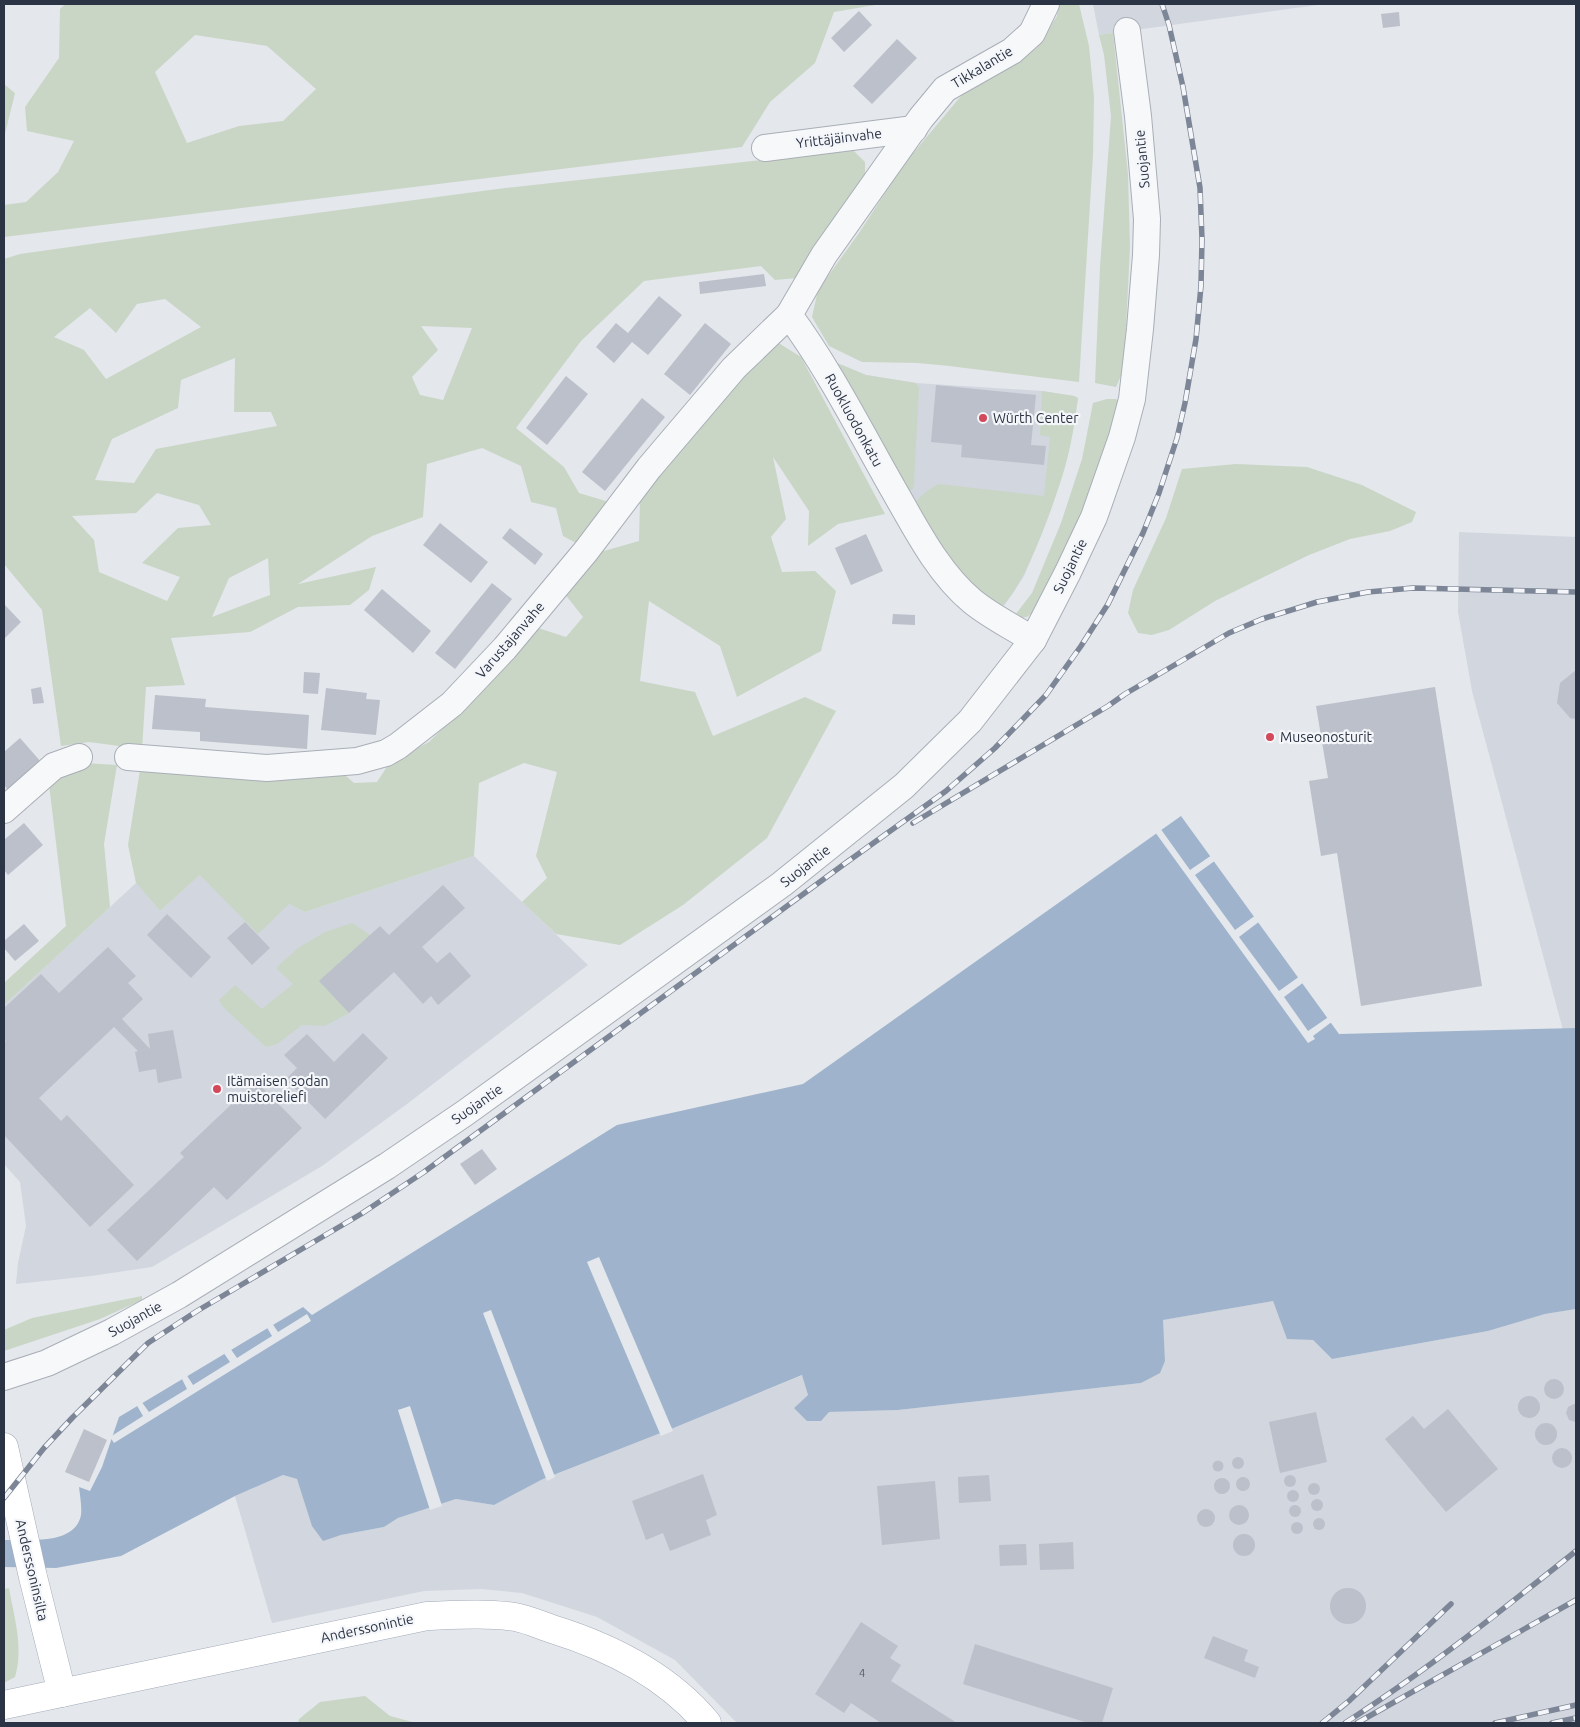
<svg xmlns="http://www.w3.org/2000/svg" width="1580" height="1727" viewBox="0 0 1580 1727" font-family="Ubuntu,sans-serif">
	<rect width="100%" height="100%" fill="#e4e7ec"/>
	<g fill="#d2d6de">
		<polygon points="1093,4 1325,4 1099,35"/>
		<polygon points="837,363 866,375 916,383 1042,391 1074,396 1078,398 1066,463 1040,538 1024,576 1004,606 941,563"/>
		<polygon points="1459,532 1576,537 1576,1028 1563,1030 1472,691 1458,612"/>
		<polygon points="474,856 588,965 407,1104 322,1166 152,1267 91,1276 16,1284 18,1263 26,1226 20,1182 4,1164 4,1005 136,883 160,911 200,875 289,904 305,912"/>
		<polygon points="1273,1301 1287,1338 1313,1340 1332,1359 1488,1331 1545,1314 1576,1309 1576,1723 737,1723 675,1660 597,1617 522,1593 481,1589 424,1591 272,1623 235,1496 283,1475 297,1479 323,1540 341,1535 384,1527 398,1518 456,1499 494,1505 543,1479 676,1427 803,1375 808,1395 794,1408 829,1412 898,1410 1141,1383 1165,1361 1162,1320"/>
	</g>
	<g fill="#c9d6c5" fill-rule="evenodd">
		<path d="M65,4H881L834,12L815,63L770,102L742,147L4,237V205L26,202L58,172L74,141L27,131L25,107L59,58L60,9ZM195,35L267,46L316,89L283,121L239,126L187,143L155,72Z"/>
		<polygon points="1058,4 1079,4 1089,46 1094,97 1093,155 1079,382 949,366 918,363 862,362 829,346 812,317 818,290 859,233 904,164 961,96 1037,48 1057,16"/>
		<polygon points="1113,33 1128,174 1130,247 1124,369 1116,387 1095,383 1100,267 1111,116 1104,55 1099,35"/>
		<polygon points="4,84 15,93 4,138"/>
		<path d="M853,150L865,162V179L797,278L775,280L761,266L644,281L581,341L516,428L564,467L579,493L609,502L576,543L563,536L556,508L531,502L521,466L482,448L427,464L423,517L372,536L298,584L376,567L369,590L350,605L298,607L250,632L171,638L185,685L146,687L142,749L89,742L61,746L42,610L4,564V308L5,307L4,305V259L20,254L248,222L505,188ZM165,299L201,327L106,379L84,350L54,337L90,308L116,333L137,304ZM421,326L472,328L443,400L420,395L412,377L438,350ZM235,358L234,412H271L277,426L156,449L134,483L95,480L112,439L178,408L181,380ZM157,493L199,505L211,525L178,528L142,563L180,577L167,601L99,572L94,540L72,516L136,513ZM268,558L270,595L212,617L229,578Z"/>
		<polygon points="777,342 801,357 885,514 838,524 808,546 809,511 773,457 786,519 771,537 782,572 815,571 836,591 821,651 737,697 720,646 649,601 640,681 695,692 713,736 805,697 836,711 767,838 683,905 620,945 556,934 522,902 547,878 536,856 557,772 524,763 479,783 474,856 305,912 289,904 258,934 200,875 160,911 136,883 128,845 140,770 192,776 268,781 345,775 354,783 377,782 390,762 429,742 463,708 535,627 566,637 583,617 564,593 597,553 639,541 640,499 707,416"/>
		<polygon points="837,363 866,375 916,383 919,388 914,483 913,489 908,492"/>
		<path d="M1042,391L1074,396L1078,398C1075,420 1072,442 1066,463C1059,491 1022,598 998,608L941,563L913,506C920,496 928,489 939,484L1044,496L1050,437L1040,435Z"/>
		<polygon points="1107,399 1116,399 1120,403 1094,497 1040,606 1027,617 1019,618 1015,615 1032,593 1061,523 1082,459 1093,403"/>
		<polygon points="1236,464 1307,467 1362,485 1416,512 1412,522 1390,531 1350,539 1309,555 1215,601 1169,630 1152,635 1138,633 1128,613 1133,590 1166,518 1182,469"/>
		<polygon points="84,763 117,765 104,844 110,907 4,1005 4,983 66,926 49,784"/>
		<polygon points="352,923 370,935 320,981 349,1013 325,1026 302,1025 277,1044 266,1047 222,1006 219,1000 235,985 262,1009 293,984 276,968 298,948 325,932"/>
		<polygon points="142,1296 142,1300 100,1319 4,1351 4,1330 32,1318"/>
		<path d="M9,1588C14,1617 24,1648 15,1677L4,1683V1589Z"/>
		<polygon points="365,1696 390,1716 416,1723 298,1723 299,1719 320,1702"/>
	</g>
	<path fill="#9fb4cc" d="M1181,816L1339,1034L1576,1028V1309L1545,1314L1488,1331L1332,1359L1313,1340L1287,1339L1273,1301L1163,1320L1165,1361L1160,1373L1141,1383L898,1410L829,1412L821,1421H807L794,1408L808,1395L802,1375L676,1427L543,1479L494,1505L456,1499L398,1518L384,1527L341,1535L323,1541L312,1526L297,1479L283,1475L235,1496L121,1556L56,1568L4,1567V1540C27,1539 75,1546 81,1515C82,1507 80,1496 79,1487L90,1491L102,1467L119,1417L303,1307L312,1315L617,1125L803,1084Z"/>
	<g fill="#e4e7ec">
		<polygon points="1160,828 1190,870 1212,855 1216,860 1195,875 1235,930 1256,915 1260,921 1239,937 1279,991 1300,976 1304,982 1284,997 1308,1031 1330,1016 1333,1021 1313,1036 1315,1039 1308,1043 1155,832"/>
		<polygon points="599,1257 673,1431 661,1436 587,1262"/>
		<polygon points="491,1310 555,1477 547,1481 483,1313"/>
		<polygon points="307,1314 311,1321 114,1443 110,1437 143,1416 136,1404 141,1401 149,1412 187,1389 181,1377 186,1374 193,1385 230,1362 223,1352 230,1348 237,1358 272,1336 266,1326 272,1323 278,1332"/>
		<polygon points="410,1406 442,1506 430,1510 398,1410"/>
	</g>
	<g fill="#bbc0ca">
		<polygon points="859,11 872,25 844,52 831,38"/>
		<polygon points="1399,12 1400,26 1383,28 1381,14"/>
		<polygon points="897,39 917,58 872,104 853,86"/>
		<polygon points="764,274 766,286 700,294 699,282"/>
		<polygon points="659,296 682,315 648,355 632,342 614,363 596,347 616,323 628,333"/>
		<polygon points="705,323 731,344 690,395 664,374"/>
		<polygon points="566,376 588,394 547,445 526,428"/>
		<polygon points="936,385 1036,395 1031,445 1046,446 1044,465 961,457 962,445 931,442"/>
		<polygon points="642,398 665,417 605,491 582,472"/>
		<polygon points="440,523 488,562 471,583 423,545"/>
		<polygon points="510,528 543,554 535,565 502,538"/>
		<polygon points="866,534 883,571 851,585 835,548"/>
		<polygon points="492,583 512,599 455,669 435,653"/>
		<polygon points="382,589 431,631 413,653 364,610"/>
		<polygon points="4,604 21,622 4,639"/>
		<polygon points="893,614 915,615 915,625 892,624"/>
		<polygon points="1576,670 1576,719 1570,718 1557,703 1560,683"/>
		<polygon points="304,672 320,673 318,694 303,693"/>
		<polygon points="41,687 44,703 33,704 31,689"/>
		<polygon points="1435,687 1482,986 1361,1006 1337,853 1321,856 1309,781 1328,778 1316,706"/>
		<polygon points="326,688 367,693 366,699 380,700 376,735 321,730"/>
		<polygon points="155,695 206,699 205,707 309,715 307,749 200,741 200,732 152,729"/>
		<polygon points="20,738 41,762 8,790 4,785 4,752"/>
		<polygon points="24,823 43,845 8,875 4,870 4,840"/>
		<polygon points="443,885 465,908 422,947 437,963 450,952 471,976 438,1005 431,996 423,1004 394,972 349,1013 319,981 380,926 389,935"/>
		<polygon points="167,914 211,957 191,978 147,935"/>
		<polygon points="245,922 270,948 252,965 227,938"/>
		<polygon points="24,924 39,941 15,961 4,948 4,941"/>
		<polygon points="108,947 136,976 128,983 143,999 122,1019 150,1049 148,1034 173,1030 182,1078 158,1083 156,1069 139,1072 135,1052 138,1051 114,1027 39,1098 61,1121 67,1115 134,1185 90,1227 4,1135 4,1043 6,1041 4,1039 4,1008 41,974 59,993"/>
		<polygon points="363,1033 388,1058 325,1119 286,1079 297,1068 284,1055 307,1034 334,1062"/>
		<polygon points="256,1081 302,1128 227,1200 214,1187 137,1261 107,1230 184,1157 180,1153"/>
		<polygon points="482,1149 497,1169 475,1185 460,1164"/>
		<circle cx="1554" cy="1389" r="10"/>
		<circle cx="1529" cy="1407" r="11"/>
		<polygon points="1574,1404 1576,1404 1575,1422 1569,1420 1566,1413 1568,1407"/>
		<polygon points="1448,1409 1498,1469 1446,1512 1385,1439 1413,1416 1424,1429"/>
		<polygon points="1316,1412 1327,1462 1280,1473 1269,1422"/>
		<circle cx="1546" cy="1434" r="11"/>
		<polygon points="84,1429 107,1440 89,1482 65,1472"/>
		<circle cx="1562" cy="1458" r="10"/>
		<circle cx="1238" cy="1463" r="6"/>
		<circle cx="1218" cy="1466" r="5.5"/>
		<polygon points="703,1474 717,1515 706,1520 711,1535 670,1551 663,1533 646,1540 632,1501"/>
		<circle cx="1290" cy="1481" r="6"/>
		<polygon points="989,1475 991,1501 959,1503 958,1477"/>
		<circle cx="1243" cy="1484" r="7"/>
		<circle cx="1222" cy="1486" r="8"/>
		<polygon points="935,1481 940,1539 882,1545 877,1486"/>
		<circle cx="1314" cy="1489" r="6"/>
		<circle cx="1293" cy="1496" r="6"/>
		<circle cx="1317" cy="1505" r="6"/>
		<circle cx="1295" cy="1511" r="6"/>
		<circle cx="1239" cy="1515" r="10"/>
		<circle cx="1206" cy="1518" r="9"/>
		<circle cx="1319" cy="1524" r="6"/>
		<circle cx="1297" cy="1528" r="6"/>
		<circle cx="1244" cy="1545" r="11"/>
		<polygon points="1073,1542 1074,1569 1040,1570 1039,1544"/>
		<polygon points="1026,1544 1027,1565 1000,1566 999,1545"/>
		<circle cx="1348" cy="1606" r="18"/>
		<polygon points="861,1622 898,1646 890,1658 901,1665 891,1681 957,1723 881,1723 851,1703 844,1713 815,1694"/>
		<polygon points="1213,1636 1248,1650 1244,1661 1259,1667 1255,1678 1204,1658"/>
		<polygon points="975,1644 1113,1688 1102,1723 1088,1723 963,1684"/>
	</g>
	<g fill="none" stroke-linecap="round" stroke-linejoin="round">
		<defs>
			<g id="minor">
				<polyline points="765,148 914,129"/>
				<path d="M1033,640C1013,627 990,616 972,601C937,572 914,525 892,487C859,429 829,369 789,315L824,255L921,118L945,89L1012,51L1032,33L1046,4"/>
				<polyline points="128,757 267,768 357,761 386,753 398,746 452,704 505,648 586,551 649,468 734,368 789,315"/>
				<polyline points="4,810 54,766 79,757"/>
				<polyline points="4,1377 47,1363 112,1332 179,1295 387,1166 465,1113 782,884 904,786 970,721 1033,640 1068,572 1094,517 1122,437 1132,399 1140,329 1146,255 1147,219 1138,116 1127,31"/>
			</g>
			<g id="major">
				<polyline points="4,1447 33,1577 62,1693"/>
				<path d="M4,1705L427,1616C456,1615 486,1613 515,1617C527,1619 540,1625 552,1629C610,1647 667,1675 707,1723"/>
			</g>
		</defs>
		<use href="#minor" stroke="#a9aeb7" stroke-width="28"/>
		<use href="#major" stroke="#a3abb8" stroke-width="29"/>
		<use href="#minor" stroke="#f7f8fa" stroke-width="26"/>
		<use href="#major" stroke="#fff" stroke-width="28"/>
		<defs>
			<g id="rail">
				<polyline points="913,823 1108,706 1125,694 1229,633 1262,619 1317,602 1368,592 1413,588 1576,592"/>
				<polyline points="4,1498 44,1448 73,1417 148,1343 197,1311 361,1214 424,1172 847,862 946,791 995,748 1046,695 1081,646 1108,604 1143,533 1159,493 1177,438 1185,403 1196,339 1201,286 1202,239 1200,188 1183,87 1169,25 1162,4"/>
				<polyline points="1322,1723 1350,1700 1451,1604"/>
				<path d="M1345,1723C1426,1671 1501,1611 1576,1551"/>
				<polyline points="1357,1723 1576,1600"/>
				<polyline points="1495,1723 1576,1705"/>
				<polyline points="1552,1723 1576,1718"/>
			</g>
		</defs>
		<use href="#rail" stroke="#7d8696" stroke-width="5.5"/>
		<use href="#rail" stroke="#f4f6f9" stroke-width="4" stroke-dasharray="11" stroke-linecap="butt"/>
	</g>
	<g fill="#d1495b" stroke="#f4f6f9" stroke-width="2">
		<circle cx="983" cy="418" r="5"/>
		<circle cx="1270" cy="737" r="5"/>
		<circle cx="217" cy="1089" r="5"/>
	</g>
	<g text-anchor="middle" stroke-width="4.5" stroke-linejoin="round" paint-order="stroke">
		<g font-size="11" fill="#4f5766">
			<text x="862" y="1677">4</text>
		</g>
		<g font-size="14" fill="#2b3445" stroke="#f4f6f9">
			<text transform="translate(982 67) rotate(-31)" y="5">Tikkalantie</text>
			<text transform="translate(839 138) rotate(-7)" y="5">Yrittäjäinvahe</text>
			<text transform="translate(1142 159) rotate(-95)" y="5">Suojantie</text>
			<text transform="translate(854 420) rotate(61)" y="5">Ruokluodonkatu</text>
			<text transform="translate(1070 566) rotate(-64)" y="5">Suojantie</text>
			<text transform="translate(510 640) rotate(-49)" y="5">Varustajanvahe</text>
			<text transform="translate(805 866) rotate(-38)" y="5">Suojantie</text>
			<text transform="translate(477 1104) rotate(-35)" y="5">Suojantie</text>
			<text transform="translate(135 1319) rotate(-29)" y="5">Suojantie</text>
			<text transform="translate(32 1570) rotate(77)" y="5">Anderssoninsilta</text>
			<text transform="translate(367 1628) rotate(-12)" y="5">Anderssonintie</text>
		</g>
		<g font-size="14" fill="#2b3445" stroke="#f4f6f9" text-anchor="start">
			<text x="993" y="423">Würth Center</text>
			<text x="1280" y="742">Museonosturit</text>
			<text x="227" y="1086">Itämaisen sodan<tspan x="227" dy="16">muistoreliefi</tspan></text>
		</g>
	</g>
	<rect width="1580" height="1727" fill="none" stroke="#2b3445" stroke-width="10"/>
</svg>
